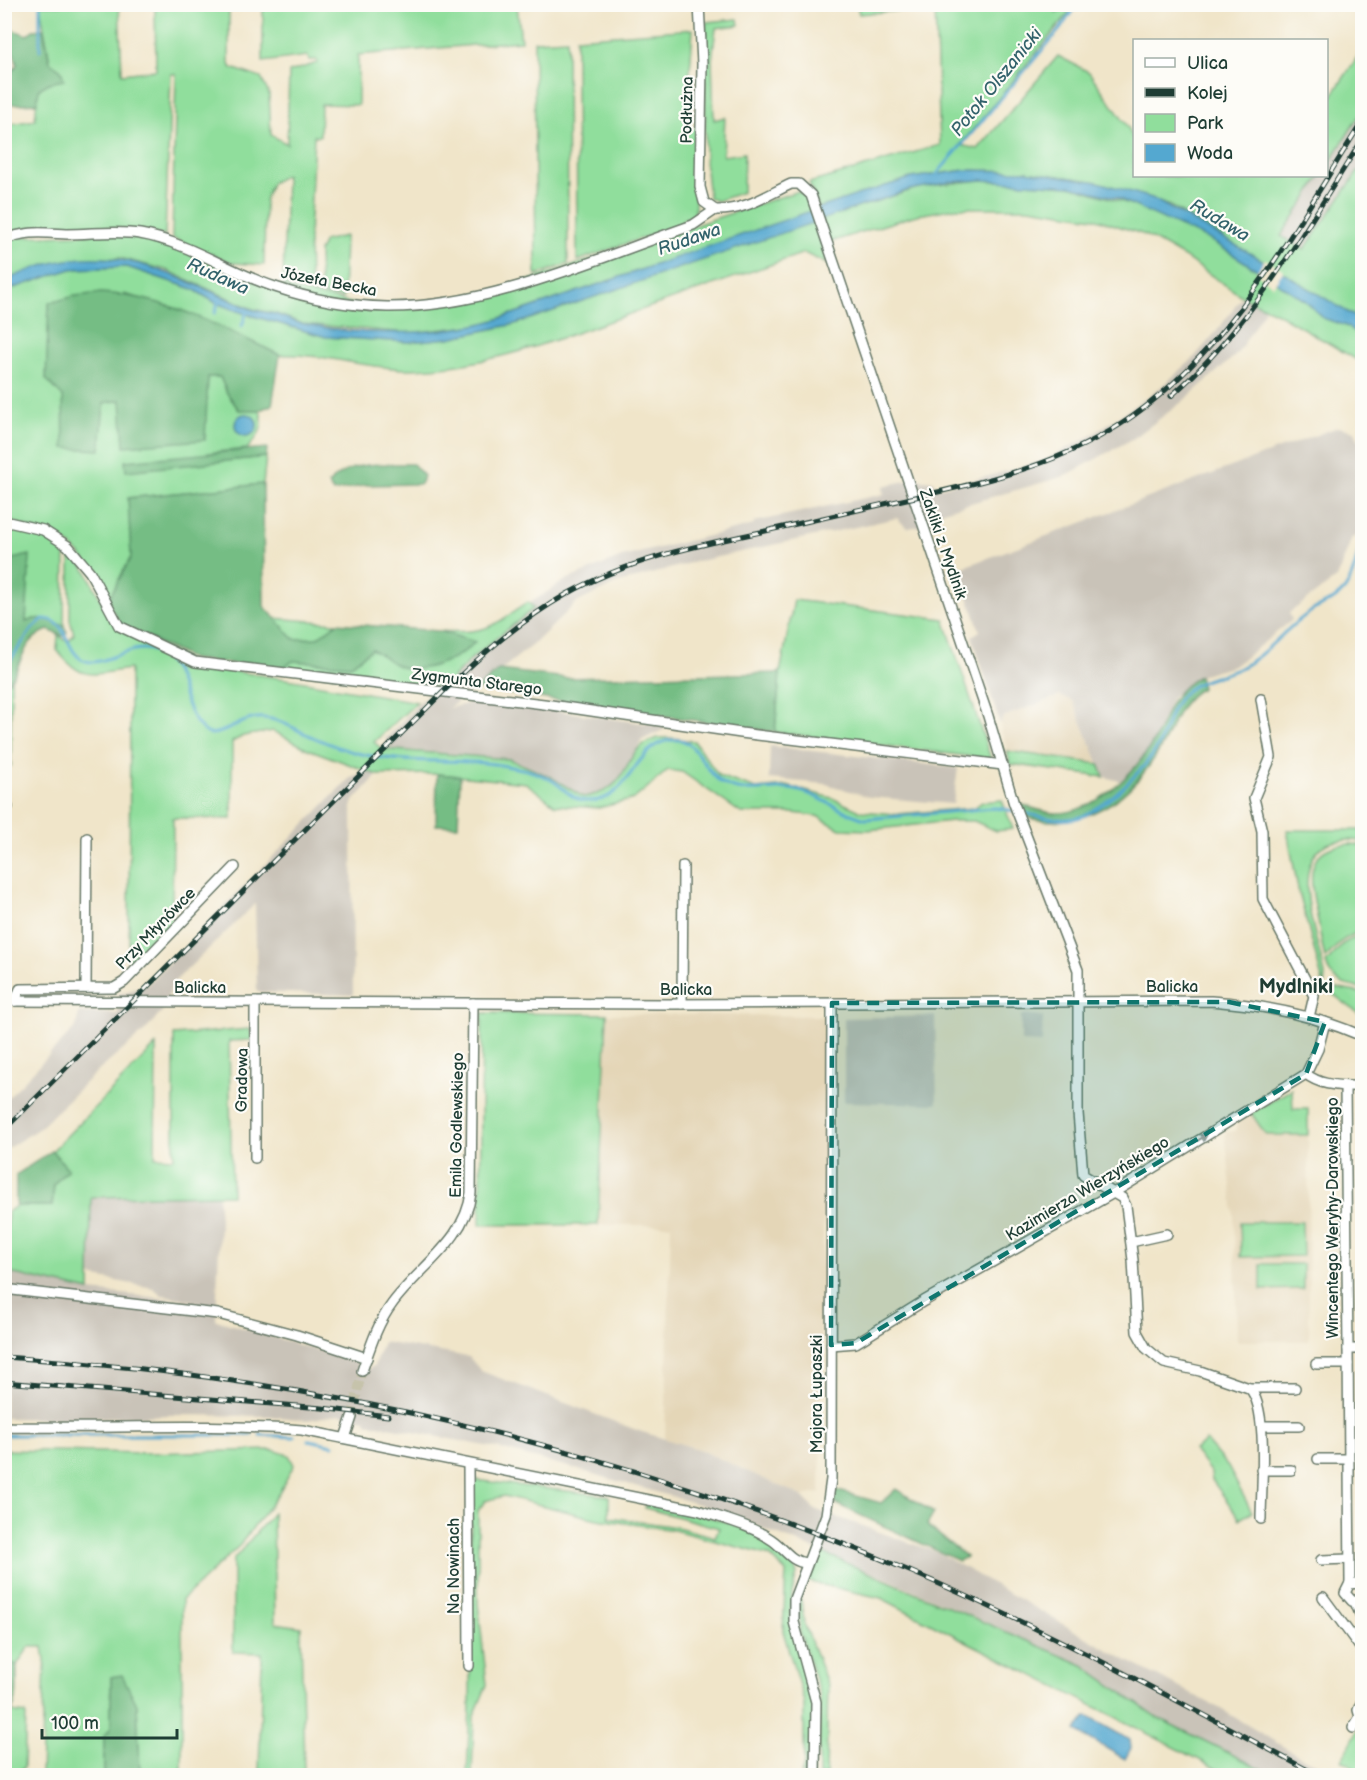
<svg xmlns="http://www.w3.org/2000/svg" width="1367" height="1780" viewBox="0 0 1367 1780" font-family="'Balsamiq Sans',sans-serif">
	<rect width="100%" height="100%" fill="#fdfcf7"/>
	<filter id="ink" filterUnits="userSpaceOnUse"><feTurbulence type="fractalNoise" baseFrequency=".0167" numOctaves="2"/><feDisplacementMap in="SourceGraphic" scale="12" xChannelSelector="R" yChannelSelector="G"/><feConvolveMatrix kernelMatrix="1 2 1 2 8 2 1 2 1" color-interpolation-filters="sRGB"/></filter>
	<filter id="wash" filterUnits="userSpaceOnUse"><feTurbulence type="fractalNoise" baseFrequency=".008" numOctaves="4" result="noise"/><feDisplacementMap in="SourceGraphic" scale="24" xChannelSelector="R" yChannelSelector="G"/><feGaussianBlur stdDeviation="1.35" result="paint"/><feColorMatrix in="noise" values="0 0 0 0 0 0 0 0 0 0 0 0 0 0 0 0 0 1.4 0 .05"/><feComposite in="paint" operator="in"/></filter>
	<g filter="url(#wash)">
		<rect width="100%" height="100%" fill="#f0e5c9"/>
		<g fill="#e4d6b7">
			<polygon points="1061,696 1073,701 1099,764 1007,751 1000,724 1003,717"/>
			<polygon points="607,1014 826,1016 820,1493 802,1496 698,1449 665,1439 671,1225 598,1225"/>
			<polygon points="1292,1089 1293,1109 1308,1109 1309,1341 1237,1341 1234,1215 1225,1132 1235,1131 1238,1121"/>
		</g>
		<g fill="#c9c3b8">
			<polygon points="1362,111 1362,166 1301,254 1266,295 1264,311 1237,354 1182,402 1134,438 1065,476 943,511 931,525 907,528 897,518 690,563 615,584 576,603 536,642 477,689 448,708 484,700 669,727 642,740 618,783 597,795 583,797 551,777 509,759 410,750 398,753 352,803 353,995 257,992 255,904 173,983 162,1012 144,1032 90,1078 41,1127 5,1150 5,1101 76,1027 79,1012 118,1014 119,994 147,985 349,779 364,772 388,746 385,739 489,629 566,580 622,557 754,525 754,522 884,494 883,486 915,479 933,481 936,488 989,476 1044,460 1089,437 1157,390 1191,361 1217,331 1242,297 1236,292 1282,236 1321,176 1326,176 1327,167"/>
			<polygon points="1338,427 1355,431 1362,449 1362,525 1355,538 1352,537 1337,578 1289,613 1292,620 1252,652 1234,666 1199,676 1172,697 1153,742 1137,767 1120,781 1104,777 1073,701 1060,696 1003,717 1000,724 972,636 980,631 958,569"/>
			<polygon points="770,746 958,768 953,804 870,797 826,784 769,779"/>
			<polygon points="1021,1015 1043,1017 1042,1043 1021,1042"/>
			<polygon points="935,1016 937,1104 844,1102 844,1018"/>
			<polygon points="218,1195 220,1220 216,1320 356,1362 362,1371 374,1366 383,1342 469,1357 481,1371 639,1431 698,1449 802,1496 814,1509 939,1553 1124,1659 1219,1708 1299,1756 1342,1775 1274,1775 1156,1717 1083,1665 890,1580 712,1508 565,1466 496,1448 367,1423 366,1420 339,1414 308,1420 269,1416 169,1415 70,1419 5,1418 5,1272 90,1291 201,1302 162,1295 153,1288 90,1276 91,1197"/>
		</g>
		<g fill="#90de9c" stroke="#588e68" stroke-width="1.5">
			<path d="M40,5H119L122,74L156,70L155,5H229V64L232,68L261,78L269,94L271,135L287,144L289,72L317,63V60H309L307,56L263,62V5H517L521,41L358,55V105L321,104L320,136H314L309,239L310,287L307,289L283,285L286,175L271,183L265,200L264,265L233,263L172,238L176,74H171L165,236C122,227 45,217 5,235V125L35,120L38,90L61,70L50,62Z"/>
			<polygon points="857,5 1058,5 1056,12 1066,8 1069,13 960,145 978,149 1058,56 1089,72 1128,127 1134,141 1134,176 1321,176 1281,236 1304,250 1362,166 1362,321 1170,206 1098,182 1026,171 965,170 911,178 819,208 809,183 940,145 935,8 859,14"/>
			<polygon points="738,19 739,25 716,28 712,60 714,120 725,117 723,156 744,153 743,192 717,201 709,198 705,161 706,22"/>
			<polygon points="693,29 686,128 696,128 695,212 693,216 683,219 682,224 577,261 576,38"/>
			<polygon points="567,39 568,264 536,275 534,41"/>
			<polygon points="1362,50 1362,111 1327,167 1327,103"/>
			<polygon points="982,180 1070,186 1143,208 1210,240 1306,301 1329,320 1346,326 1362,337 1362,363 1277,313 1243,297 1184,257 1145,235 1094,218 1029,208 956,208 913,216 830,242 822,219 921,187"/>
			<polygon points="798,191 807,196 812,211 480,325 409,333 303,324 277,314 253,309 166,270 120,258 78,259 45,265 5,281 5,242 18,237 114,233 161,242 250,279 368,307 463,302"/>
			<path d="M815,221L827,264L804,253C742,275 680,296 618,318C551,342 484,368 411,369C367,369 324,353 280,355L182,310L124,294L104,403L207,377H220L227,393L239,410H260C266,428 258,436 247,449L215,452L126,470L266,457L263,484L129,498L131,557L107,602C81,538 65,541 5,519V291L71,269L127,267L193,289L216,303L246,314L326,337L409,342L449,338L515,324Z"/>
			<polygon points="345,236 343,298 325,295 320,290 319,251 324,241"/>
			<path d="M5,524L39,531L65,548L64,626C50,621 40,614 26,623L12,559L5,598Z"/>
			<path d="M70,551L87,572L109,617L197,666L293,680L417,702L374,742L382,749L509,759L551,777L583,797C635,790 619,752 652,740C663,735 682,740 694,741L719,776L756,789L787,786L832,798L860,811L896,814L974,808L982,802L1002,800L1013,829L996,831L974,821H952L868,830L840,829L817,816L793,813H741L682,772L668,770L634,799L599,808L555,805L526,783L437,774L378,775L308,749L273,731L243,736L232,742V819L173,818L172,923L133,963H129L130,669C94,673 83,684 57,650L58,635L68,642L74,634L70,620Z"/>
			<polygon points="794,600 944,619 991,759 775,732 780,673"/>
			<path d="M528,602L534,608L473,657L444,687L281,669L293,661L351,665L372,649L402,667L474,642L439,631C486,634 491,628 528,602Z"/>
			<polygon points="273,618 337,623 317,638 294,639"/>
			<polygon points="11,680 11,766 5,766 5,685"/>
			<polygon points="1007,751 1099,764 1104,777 1010,764"/>
			<path d="M1287,830H1362V841C1275,829 1315,928 1325,975L1324,987L1298,889Z"/>
			<path d="M1351,844L1362,845L1361,930L1343,940L1325,958C1322,946 1320,933 1318,921C1311,885 1299,846 1351,844Z"/>
			<path d="M1362,933V988C1344,986 1331,982 1326,963L1344,943Z"/>
			<polygon points="1334,988 1362,993 1362,1016 1330,992"/>
			<polygon points="482,1013 607,1014 598,1225 480,1225"/>
			<polygon points="250,1029 252,1040 229,1041 232,1195 91,1197 90,1291 5,1272 8,1212 16,1206 52,1206 54,1184 68,1169 52,1151 156,1045 155,1157 174,1158 174,1035"/>
			<polygon points="1292,1089 1293,1109 1308,1109 1308,1135 1266,1135 1251,1113"/>
			<polygon points="1240,1222 1302,1222 1303,1256 1241,1257"/>
			<polygon points="1261,1264 1303,1264 1303,1289 1261,1290"/>
			<polygon points="1206,1441 1228,1467 1252,1512 1240,1519 1212,1480 1211,1473 1194,1450"/>
			<polygon points="4,1450 144,1453 273,1450 289,1455 294,1465 277,1496 239,1546 182,1600 182,1775 140,1775 137,1705 111,1678 111,1728 104,1736 104,1775 41,1775 45,1661 43,1647 29,1647 17,1665 5,1661"/>
			<path d="M475,1480L609,1496V1517L677,1527L715,1537L719,1528L645,1508L647,1502C686,1510 785,1529 797,1574C779,1630 803,1641 811,1691C816,1718 812,1748 812,1775H801L804,1765V1702L783,1631L786,1572L770,1556L760,1553L674,1530L597,1519L504,1496L485,1501L478,1511V1603L487,1685L474,1716L472,1775L467,1776L470,1705L471,1482Z"/>
			<polygon points="273,1513 275,1623 301,1627 304,1775 259,1775 262,1653 233,1652 233,1560"/>
			<polygon points="821,1552 1083,1665 1156,1717 1274,1775 1229,1775 881,1598 805,1581"/>
			<polygon points="798,1599 801,1600 804,1623 828,1686 826,1775 819,1775 820,1696 800,1632"/>
			<polygon points="12,1712 26,1714 24,1767 16,1775 5,1775 4,1718"/>
			<polygon points="1362,1722 1362,1772 1342,1760"/>
		</g>
		<g fill="#74bd84" stroke="#4a7d5c" stroke-width="1.5">
			<path d="M5,27L27,35L33,30L43,29L50,62L61,70L64,80L49,83L39,89L37,103L5,105V80L17,65C15,50 5,42 5,27Z"/>
			<path d="M101,293C166,296 222,328 280,355L272,405L260,410H239L227,393L220,377H208L205,440L124,446L121,400L104,403L100,450L64,448L63,397L46,379L49,303L75,296Z"/>
			<polygon points="267,448 266,457 126,471 125,461"/>
			<path d="M413,464L424,476L420,484L366,485L333,492L328,484C353,459 380,465 413,464Z"/>
			<path d="M263,484L264,606L294,639L317,638L337,623L439,631L475,642C460,659 424,674 401,667C391,663 381,655 372,649L351,665L293,661L281,669L192,659L121,624L107,602L131,557L128,498Z"/>
			<path d="M30,555L26,622C40,615 49,620 64,626L67,632L63,636L48,630C18,641 23,672 5,685V598L12,559Z"/>
			<polygon points="499,670 567,678 780,673 775,732 477,689"/>
			<path d="M1199,676L1202,688C1178,701 1174,725 1161,747C1132,798 1085,833 1025,817L1019,804C1031,807 1044,813 1056,813C1095,813 1134,774 1153,742C1170,712 1166,696 1199,676Z"/>
			<polygon points="437,774 460,776 458,826 436,825"/>
			<polygon points="52,1151 68,1169 54,1184 52,1206 16,1206 16,1175"/>
			<polygon points="896,1489 934,1513 927,1525 966,1557 959,1561 834,1503 835,1490 881,1503"/>
			<path d="M5,1661L17,1665C16,1682 21,1707 5,1718Z"/>
			<polygon points="122,1675 137,1705 140,1775 104,1775 104,1736 111,1728 111,1677"/>
		</g>
		<g fill="#54a8d0" stroke="#3a7282" stroke-width="1.5">
			<path d="M965,170L1026,171L1098,182L1152,198L1271,265L1362,321V337L1346,326L1323,318L1306,301L1210,240L1117,198L1070,186L982,180L951,182L909,190L515,324L449,338L409,342L326,337L246,314L216,303L193,289L127,267L71,269L5,291V281C102,231 162,271 251,309C260,312 270,312 278,315C287,318 295,323 304,324C361,336 443,336 498,319L860,194L911,178Z"/>
			<circle cx="246" cy="425" r="11"/>
			<polygon points="1087,1716 1130,1740 1131,1748 1125,1759 1076,1731"/>
		</g>
		<polygon fill="#f0e5c9" points="1265,259 1284,270 1273,286 1256,273"/>
		<g fill="none" stroke-linecap="round" stroke-linejoin="round">
			<g stroke="#54a8d0" stroke-width="3">
				<polyline points="4,47 11,57 4,71"/>
				<polyline points="40,50 40,4"/>
				<polyline points="937,174 1061,28 1077,4"/>
				<polyline points="215,313 219,300"/>
				<polyline points="242,326 247,311"/>
				<path d="M4,669L32,629L43,619C68,618 65,651 83,660C104,670 132,638 159,653C187,669 180,718 209,734C229,734 243,716 264,718C279,719 293,728 306,734C326,743 345,751 366,755C414,765 463,757 511,767C525,769 540,773 553,781C565,789 573,801 588,801C634,803 633,735 680,740C695,741 708,776 724,784C746,796 767,787 790,789C817,792 839,813 866,819L992,808C1021,808 1055,827 1083,816C1107,805 1147,768 1159,744C1166,729 1170,708 1182,695C1196,679 1222,677 1240,668C1268,654 1287,625 1315,609C1327,603 1337,599 1345,589C1355,574 1358,553 1362,537"/>
				<polyline points="4,1435 252,1435"/>
				<polyline points="260,1435 294,1437"/>
				<polyline points="309,1440 333,1445"/>
			</g>
		</g>
	</g>
	<g filter="url(#ink)">
		<g fill="none" stroke-linecap="round" stroke-linejoin="round">
			<polyline stroke="#c6c3ab" stroke-width="9" stroke-dasharray="9 4.5" stroke-linecap="butt" points="352,1417 362,1371"/>
			<defs>
				<g id="minor">
					<polyline points="699,4 702,64 700,187 704,202 715,210"/>
					<path d="M715,210C745,211 765,196 791,184H799L811,195L988,716L1014,804L1078,970V1113L1083,1175L1122,1198L1126,1206L1133,1260L1137,1332L1146,1348L1164,1363L1200,1371L1249,1388C1269,1406 1261,1490 1261,1519"/>
					<path d="M4,240C25,230 45,233 67,234C92,234 115,230 140,234C188,242 229,272 275,287C310,299 350,306 387,307C489,308 598,258 693,225L715,210"/>
					<polyline points="4,521 43,530 68,546 90,572 119,626 195,662 544,704 741,733 1003,765"/>
					<polyline points="1261,699 1271,757 1254,798 1262,831 1263,899 1314,996 1309,1017"/>
					<polyline points="4,807 8,807"/>
					<polyline points="86,988 87,838"/>
					<path d="M4,1001L673,1004L1211,1001C1263,1005 1314,1015 1362,1036"/>
					<polyline points="15,1001 20,989 114,988 124,982 235,867"/>
					<polyline points="682,1004 683,866"/>
					<path d="M1306,1074C1322,1087 1344,1085 1362,1087"/>
					<polyline points="1345,1087 1348,1349"/>
					<polyline points="255,1158 255,1002"/>
					<polyline points="1131,1242 1167,1234"/>
					<polyline points="4,1289 218,1314 297,1335 367,1358"/>
					<polyline points="831,1345 856,1343 924,1301 1115,1192 1306,1074 1318,1049 1325,1022"/>
					<polyline points="1316,1364 1348,1364"/>
					<path d="M362,1371C370,1348 377,1324 392,1304C418,1268 466,1240 471,1193L473,1003"/>
					<polyline points="1249,1388 1295,1388"/>
					<polyline points="1262,1426 1299,1426"/>
					<path d="M4,1427C104,1429 203,1423 302,1430L698,1510C723,1519 751,1525 772,1540C784,1548 791,1562 806,1563"/>
					<polyline points="345,1438 352,1417"/>
					<polyline points="1318,1459 1348,1459"/>
					<polyline points="468,1465 469,1666"/>
					<polyline points="1261,1470 1291,1470"/>
					<polyline points="1321,1560 1349,1559"/>
					<polyline points="1350,1583 1348,1349 1362,1349"/>
					<polyline points="1362,1584 1350,1583 1345,1593 1352,1601 1362,1599"/>
					<polyline points="1323,1597 1362,1650"/>
					<polyline points="1355,1602 1362,1619"/>
					<polyline points="1353,1728 1360,1717 1358,1710 1362,1701"/>
					<polyline points="815,1776 816,1702 794,1622 794,1599 826,1515 831,1479 832,1003"/>
				</g>
			</defs>
			<use href="#minor" stroke="#687868" stroke-width="12"/>
			<use href="#minor" stroke="#fff" stroke-width="9"/>
			<defs>
				<g id="rail">
					<path d="M1171,396C1252,326 1305,229 1362,140"/>
					<path d="M4,1130L443,692C481,655 521,620 567,594C627,560 695,546 761,532C811,521 861,509 911,498C990,481 1066,463 1133,416C1235,343 1296,225 1362,122"/>
					<path d="M4,1357C317,1376 624,1450 912,1572C1052,1632 1185,1705 1319,1776"/>
					<polyline points="4,1382 322,1408 388,1416"/>
				</g>
			</defs>
			<use href="#rail" stroke="#1f3d34" stroke-width="5"/>
			<use href="#rail" stroke="#fdfcf7" stroke-width="3" stroke-dasharray="9" stroke-linecap="butt"/>
		</g>
		<defs><path id="oneway-solid" d="M-6-.8H1V-3.2L6.5 0L1 3.2V.8H-6Z" transform="scale(1.5)"/></defs>
		<use fill="#8f9e9a" href="#oneway-solid" transform="translate(1200 1139) rotate(-32)"/>
	</g>
	<path fill="#0f766e" fill-opacity="0.2" stroke="#0f766e" stroke-width="4.5" stroke-dasharray="12 8" stroke-linejoin="round" d="M1229,1002L1325,1022L1306,1074L856,1343L831,1345L832,1003Z"/>
	<g text-anchor="middle" stroke-width="4.5" stroke-linejoin="round" paint-order="stroke">
		<g font-size="16" fill="#1f3d34" stroke="#fdfcf7">
			<text transform="translate(686 110) rotate(-89)" y="6">Podłużna</text>
			<text transform="translate(329 281) rotate(11)" y="6">Józefa Becka</text>
			<text transform="translate(944 544) rotate(71)" y="6">Zakliki z Mydlnik</text>
			<text transform="translate(477 681) rotate(7)" y="6">Zygmunta Starego</text>
			<text transform="translate(155 928) rotate(-46)" y="6">Przy Młynówce</text>
			<text x="1172" y="992">Balicka</text>
			<text x="200" y="993">Balicka</text>
			<text x="686" y="995">Balicka</text>
			<text transform="translate(241 1080) rotate(-89)" y="6">Gradowa</text>
			<text transform="translate(456 1125) rotate(-89)" y="6">Emila Godlewskiego</text>
			<text transform="translate(1087 1188) rotate(-31)" y="6">Kazimierza Wierzyńskiego</text>
			<text transform="translate(1332 1218) rotate(-90)" y="6">Wincentego Weryhy-Darowskiego</text>
			<text transform="translate(816 1394) rotate(-90)" y="6">Majora Łupaszki</text>
			<text transform="translate(453 1566) rotate(-90)" y="6">Na Nowinach</text>
		</g>
		<g font-size="18" font-style="italic" fill="#32626b" stroke="#fdfcf7">
			<text transform="translate(996 82) rotate(-51)" y="6">Potok Olszanicki</text>
			<text transform="translate(1220 220) rotate(31)" y="6">Rudawa</text>
			<text transform="translate(689 239) rotate(-19)" y="6">Rudawa</text>
			<text transform="translate(218 276) rotate(24)" y="6">Rudawa</text>
		</g>
		<g font-size="20" font-weight="bold" fill="#1f3d34" stroke="#fdfcf7">
			<text x="1296" y="993">Mydlniki</text>
		</g>
	</g>
	<rect width="1367" height="1780" fill="none" stroke="#fdfcf7" stroke-width="24"/>
	<rect x="1133" y="39" width="195" height="138" fill="#fdfcf7" stroke="#a4b0a9" stroke-width="1.5"/>
	<rect x="1145" y="58" width="30" height="9" fill="#ffffff" stroke="#a4b0a9" stroke-width="1.5"/>
	<text x="1187" y="69" font-size="18" fill="#1f3d34">Ulica</text>
	<rect x="1145" y="88" width="30" height="9" fill="#1f3d34" stroke="#a4b0a9" stroke-width="1.5"/>
	<text x="1187" y="99" font-size="18" fill="#1f3d34">Kolej</text>
	<rect x="1145" y="114" width="30" height="18" fill="#90de9c" stroke="#a4b0a9" stroke-width="1.5"/>
	<text x="1187" y="129" font-size="18" fill="#1f3d34">Park</text>
	<rect x="1145" y="144" width="30" height="18" fill="#54a8d0" stroke="#a4b0a9" stroke-width="1.5"/>
	<text x="1187" y="159" font-size="18" fill="#1f3d34">Woda</text>
	<path d="M42 1729v9h135v-9" fill="none" stroke="#1f3d34" stroke-width="3"/>
	<text x="51" y="1729" font-size="18" fill="#1f3d34" stroke="#fdfcf7" stroke-width="4.5" paint-order="stroke">100 m</text>
</svg>
